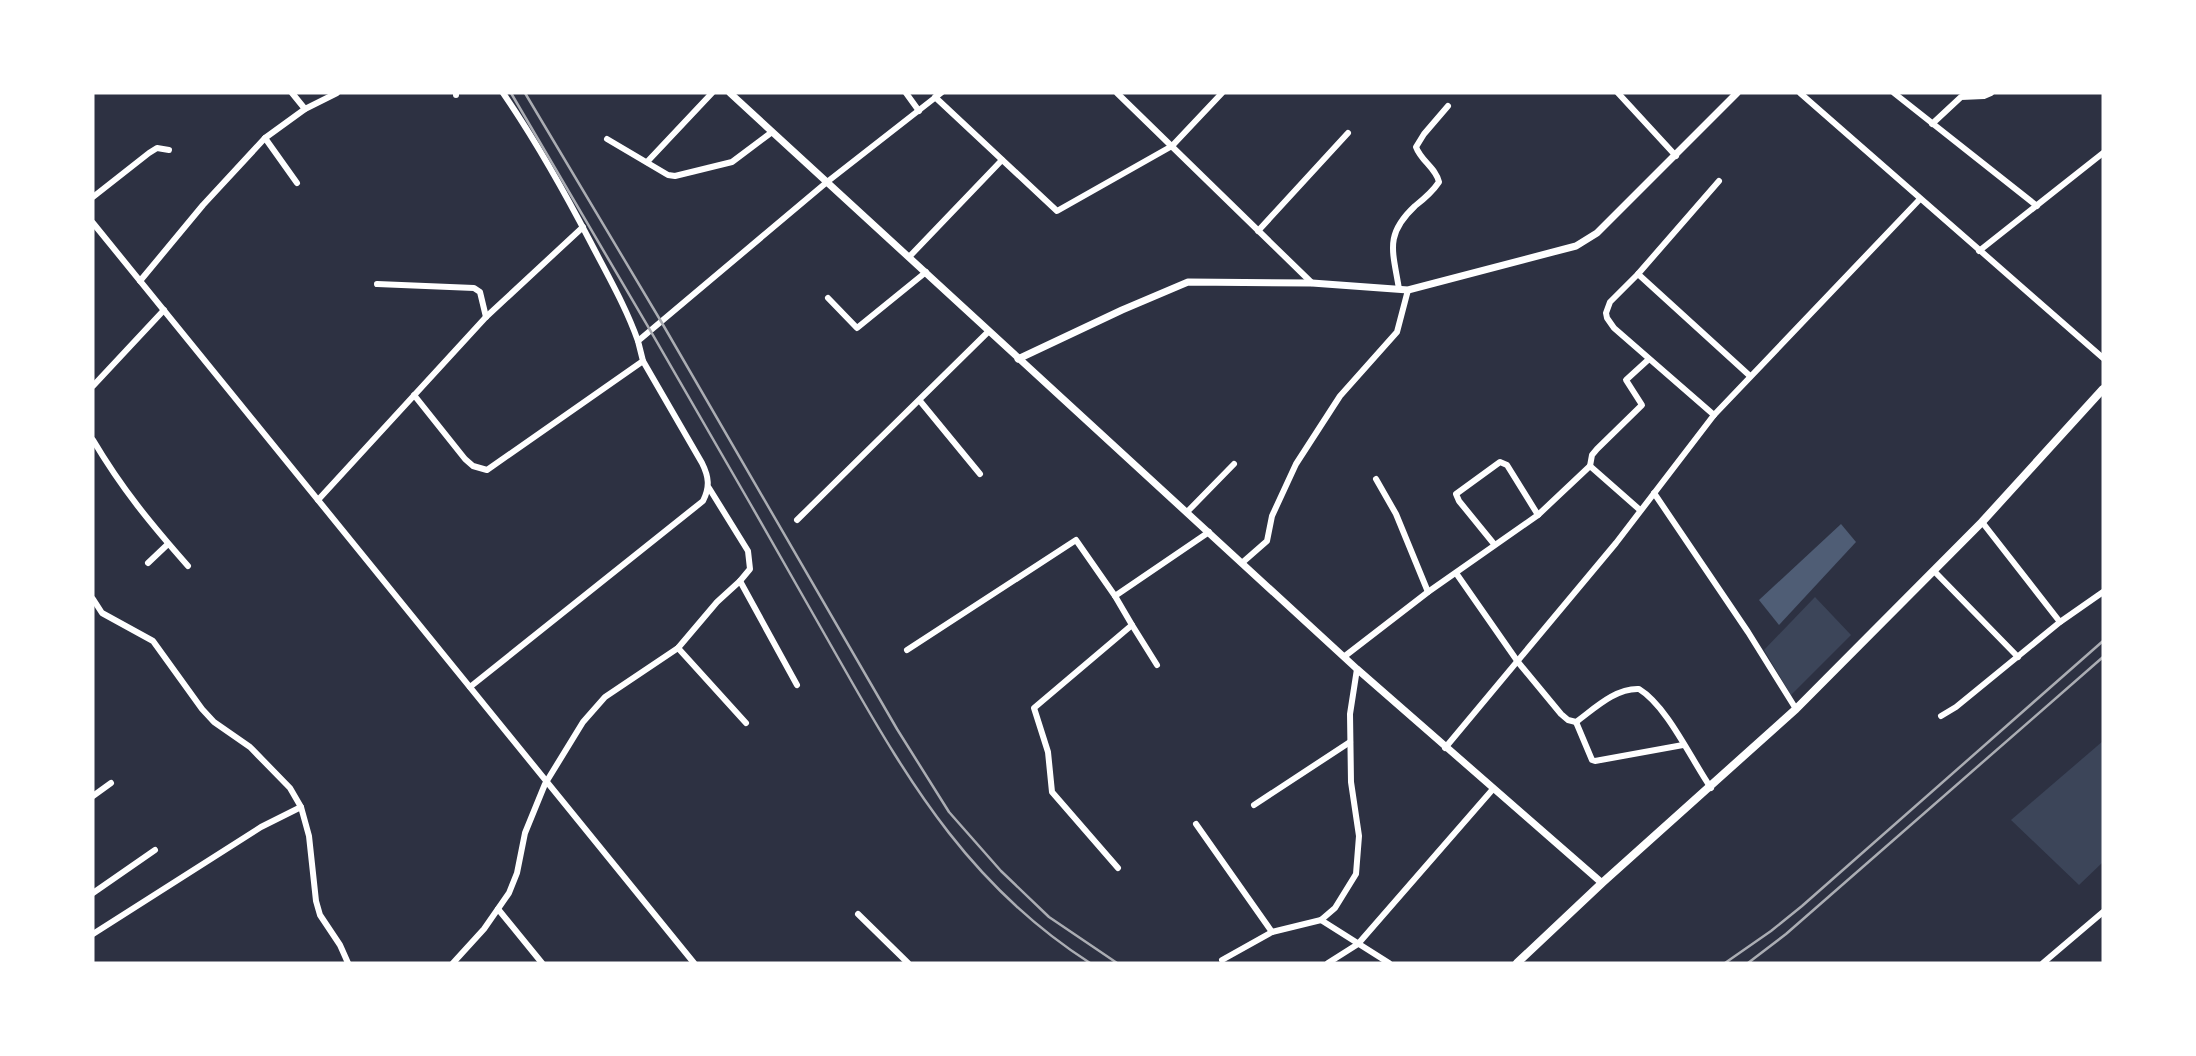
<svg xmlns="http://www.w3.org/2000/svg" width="2196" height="1056" viewBox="0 0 2196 1056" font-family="'Source Serif 4',serif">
	<rect width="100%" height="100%" fill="#2d3142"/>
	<g fill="#3c4559">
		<polygon points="1815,597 1851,635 1791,695 1764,650"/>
		<polygon points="2103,741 2103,862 2079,885 2011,820"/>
	</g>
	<polygon fill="#4f5d75" points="1841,524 1856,542 1779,625 1759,600"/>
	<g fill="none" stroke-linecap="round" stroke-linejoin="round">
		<g stroke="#fff" stroke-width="6">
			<polyline points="292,93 305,109"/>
			<path d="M503,93C536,141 564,191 591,243C608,276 626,307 638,341"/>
			<polyline points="906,93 919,111"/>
			<polyline points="1117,93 1312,283"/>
			<polyline points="1618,93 1676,156"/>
			<polyline points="1800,93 2103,358"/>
			<polyline points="1894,93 2037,206"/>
			<polyline points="456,95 456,93"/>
			<polyline points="935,97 1057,211 1172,146 1222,93"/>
			<polyline points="1932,124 1961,97 1984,96 1991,93"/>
			<polyline points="265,138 297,183"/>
			<polyline points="607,139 668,175 675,176 732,162 772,132"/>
			<polyline points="647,162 712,93"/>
			<polyline points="93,197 149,153 157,148 169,150"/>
			<polyline points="93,223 694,963"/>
			<polyline points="1258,231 1348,133"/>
			<polyline points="1979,251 2103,153"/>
			<polyline points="909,257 1002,160"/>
			<polyline points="1638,274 1750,376"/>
			<polyline points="140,281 203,205 265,138 305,109 337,93"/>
			<polyline points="377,284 474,288 480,292 486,317"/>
			<path d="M1399,289C1393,251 1384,235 1415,206C1424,199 1433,191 1439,182C1436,168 1421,161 1416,147L1424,134L1448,106"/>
			<polyline points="828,298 857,328 926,272"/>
			<polyline points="93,386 164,310"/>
			<polyline points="414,395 465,459 473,466 487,470 643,361 638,341 827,182 941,93"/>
			<polyline points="920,401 980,474"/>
			<polyline points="1714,415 1614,328 1607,318 1606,313 1610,302 1638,274 1719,181"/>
			<path d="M93,440C122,489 151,524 188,566"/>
			<polyline points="1590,466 1592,455 1597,449 1642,405 1626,380 1649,359"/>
			<polyline points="1376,479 1396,514 1428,592"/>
			<polyline points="709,488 748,551 750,569 740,581"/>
			<polyline points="1654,493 1748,632 1796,709"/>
			<polyline points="318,500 486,317 583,227"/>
			<polyline points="1187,512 1234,464"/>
			<polyline points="797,520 989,331"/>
			<polyline points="1982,522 2060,622"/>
			<polyline points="1494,544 1459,501 1456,494 1500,462 1507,465 1538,515"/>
			<polyline points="1243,562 1267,541 1272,516 1296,464 1340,396 1397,332 1408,290"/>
			<polyline points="148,563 168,544"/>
			<polyline points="1934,571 2018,657"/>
			<path d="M1456,573L1518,662L1561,714L1568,720L1576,722C1594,709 1615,688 1639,689C1667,706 1691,759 1711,788"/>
			<polyline points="1115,596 1132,625 1034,708 1048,752 1052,792 1118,868"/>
			<polyline points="93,599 102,613 153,641 202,709 214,722 250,747 290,788 301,807 309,836 316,901 320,915 340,945 348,963"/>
			<polyline points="1132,625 1157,665"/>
			<polyline points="678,648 746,723"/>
			<polyline points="907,650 1076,540 1115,596 1209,532"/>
			<polyline points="1345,656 1428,592 1538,515 1590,466 1640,510"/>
			<path d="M470,687L703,501C710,487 709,477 702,463L643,361"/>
			<polyline points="1941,716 1956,707 2060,622 2103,592"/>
			<polyline points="1576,722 1592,760 1595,761 1683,745"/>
			<polyline points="1445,748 1616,543 1714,415 1920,199"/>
			<polyline points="93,796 111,783"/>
			<polyline points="1254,805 1350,742"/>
			<polyline points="1196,824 1272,932"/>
			<polyline points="93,893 155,850"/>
			<polyline points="498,909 542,963"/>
			<polyline points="858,914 908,963"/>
			<polyline points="1321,920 1389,963"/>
			<polyline points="93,934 261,827 301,807"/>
			<polyline points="1222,960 1272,932 1321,920 1335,908 1356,874 1359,836 1351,782 1350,714 1357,669"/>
			<polyline points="453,963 484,929 509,893 517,873 525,833 545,784 583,722 605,697 678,648 717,602 740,581 797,685"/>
			<polyline points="1328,963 1358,944 1493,789"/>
			<polyline points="2043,963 2103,912"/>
		</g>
		<g stroke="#fff" stroke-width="7">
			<polyline points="730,93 1357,669 1602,883"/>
			<polyline points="1018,359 1122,310 1188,282 1312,283 1408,290 1576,246 1597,233 1737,93"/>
		</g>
		<polyline stroke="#fff" stroke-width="8" points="1517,963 1602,883 1796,709 1982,522 2103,389"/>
		<g stroke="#abadb3" stroke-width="2.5">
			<path d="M511,93C592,230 672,367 751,505C782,560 814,615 845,670C912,788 973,888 1090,963"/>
			<polyline points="525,93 662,323 897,729 949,812 1001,871 1049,917 1117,963"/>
			<polyline points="1725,963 1771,931 1802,906 2103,641"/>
			<polyline points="1748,963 1786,934 2103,657"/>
		</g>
	</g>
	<rect width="2196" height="1056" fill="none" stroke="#ffffff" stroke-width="189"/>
</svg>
